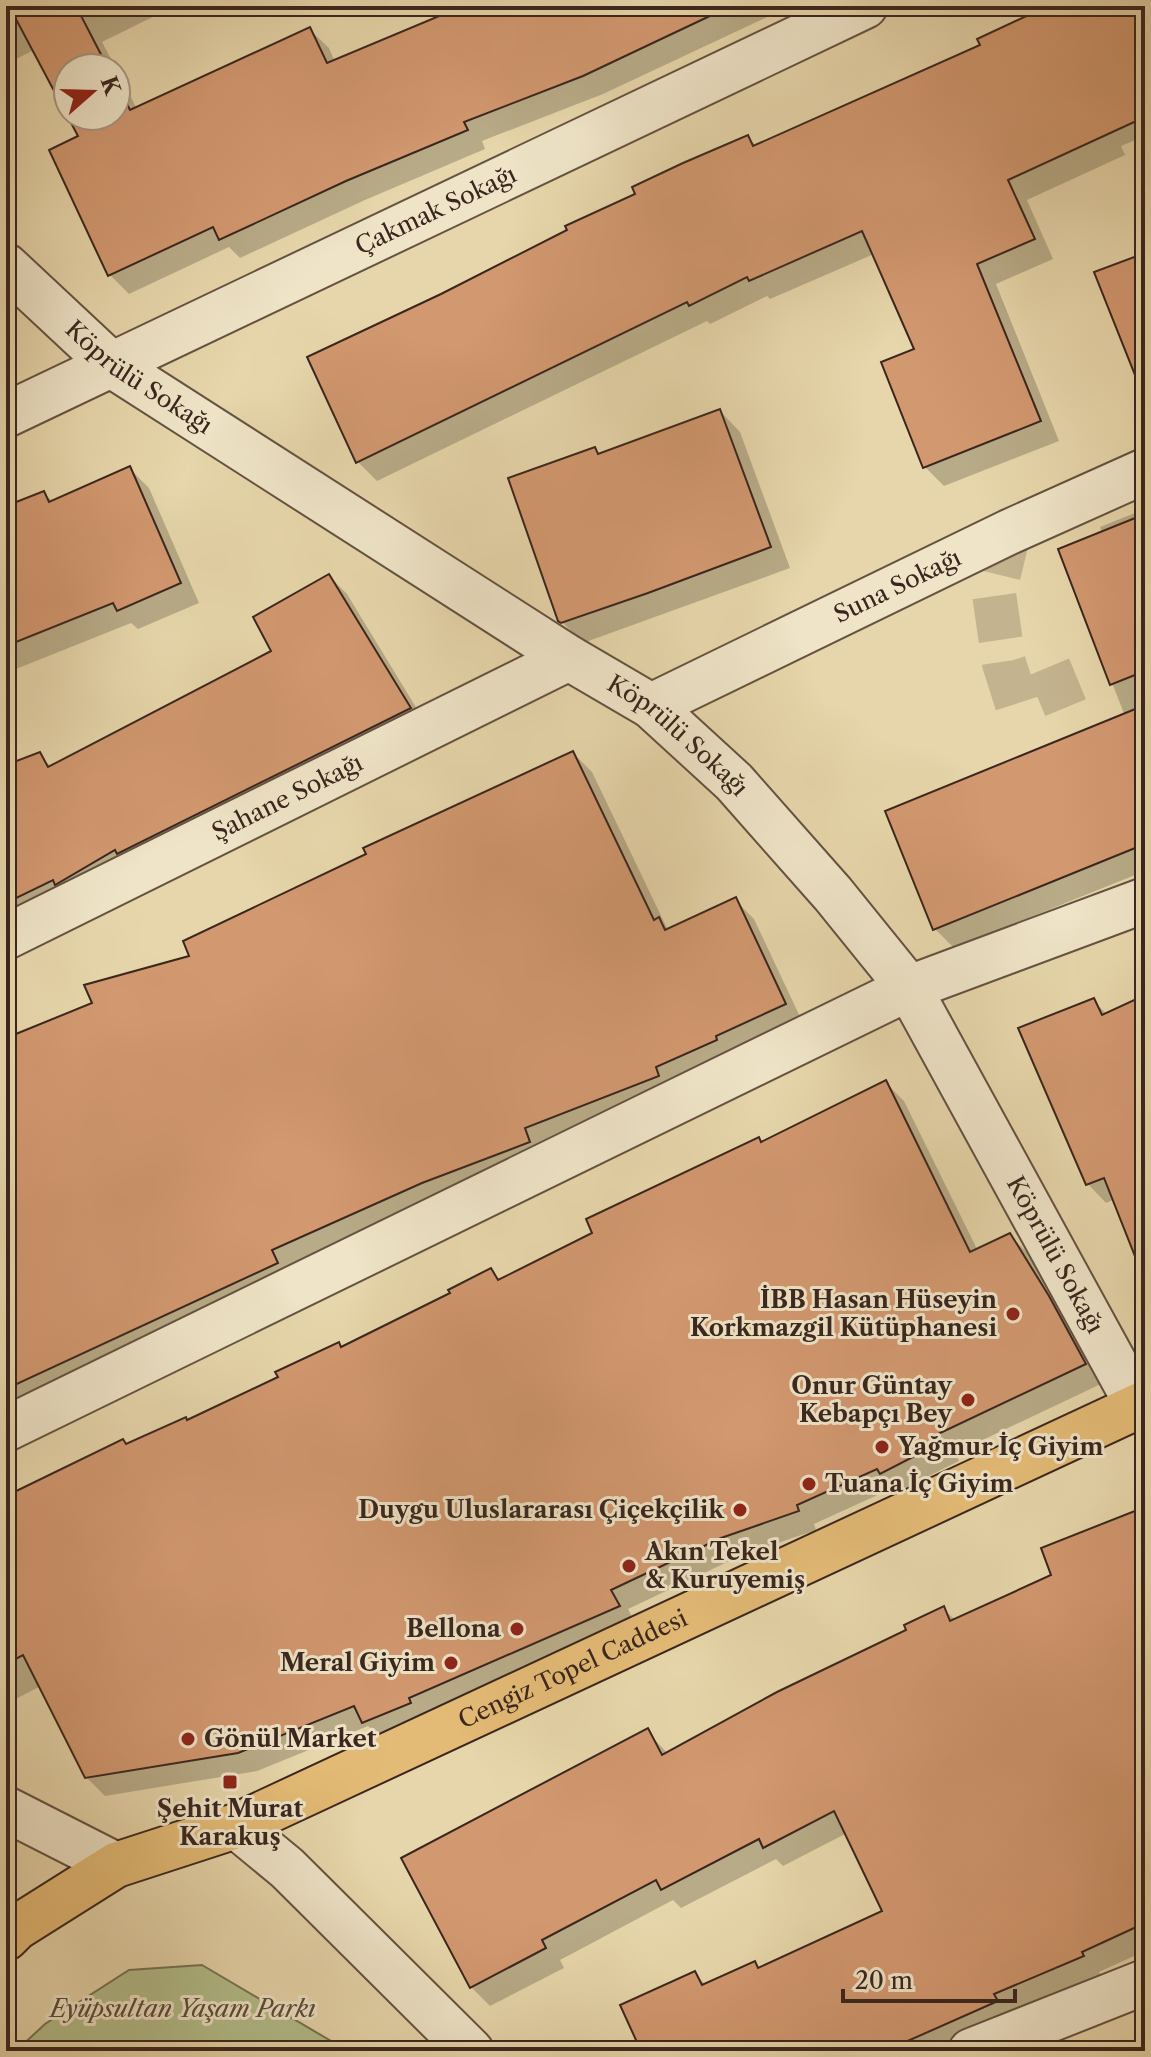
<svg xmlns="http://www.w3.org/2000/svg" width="1151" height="2057" viewBox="0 0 1151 2057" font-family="'Libre Caslon Text',serif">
	<rect width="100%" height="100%" fill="#e7d6ab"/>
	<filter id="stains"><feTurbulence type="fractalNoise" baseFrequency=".0025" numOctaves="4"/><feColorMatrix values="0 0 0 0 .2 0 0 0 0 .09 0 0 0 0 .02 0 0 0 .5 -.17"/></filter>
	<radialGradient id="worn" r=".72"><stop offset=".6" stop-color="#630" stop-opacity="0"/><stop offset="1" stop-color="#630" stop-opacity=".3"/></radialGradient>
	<polygon fill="#b3be8b" stroke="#767254" stroke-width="2" points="202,1965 348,2051 16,2051 45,2024 129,1970"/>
	<g fill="#0003">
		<polygon points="6,6 175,6 102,42 116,68 68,68 68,113 34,50 6,64"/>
		<polygon points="468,6 804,6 786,14 782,10 603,94 482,141 485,149 365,200 240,258 229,247 129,294 110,275 81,137 69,116 116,116 116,68 137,109 309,29 329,48 335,62"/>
		<polygon points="1053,6 1145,6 1145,136 1121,146 1125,155 1027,200 1053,259 996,284 1059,441 944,486 925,467 916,350 874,254 770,299 767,296 710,324 707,321 377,481 358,462 442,296 747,137 757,146 982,46"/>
		<polygon points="720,411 740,432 790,568 583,643 560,620 595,449 601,455"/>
		<polygon points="130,469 149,488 199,603 138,629 131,623 6,673 6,508 44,493 53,502"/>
		<polygon points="1145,509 1145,871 954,948 935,929 1125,716 1060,550 1102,534 1100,527"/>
		<polygon points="329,576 347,594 428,727 6,931 6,768 39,755 51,767 274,652"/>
		<polygon points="573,753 592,772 666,926 669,930 735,900 754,919 803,1023 6,1420 6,1040 94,1004 191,957"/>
		<polygon points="1145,997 1145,1275 1115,1199 1106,1203 1088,1184 1021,1029 1093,1001 1107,1014"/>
		<polygon points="886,1083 904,1101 978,1251 1009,1235 1028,1253 1067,1316 1103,1383 955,1453 959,1461 899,1491 895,1487 814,1524 816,1530 740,1556 628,1609 636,1625 382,1740 368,1726 257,1771 105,1796 86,1777 41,1686 6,1704 6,1498 127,1445 188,1422 280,1378 338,1344 342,1348 453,1294 491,1270 501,1281 595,1234 762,1143"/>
		<polygon points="1145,1509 1145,1951 1099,1972 1101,1976 1016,2021 947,2051 643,2051 695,1974 706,1985 754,1963 760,1969 885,1912 847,1833 783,1866 776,1859 681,1908 673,1900 560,1960 564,1968 490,2006 471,1987 647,1731 668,1754 909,1631 943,1608 955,1620 1054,1576"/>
	</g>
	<g fill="#d29870" stroke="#3a261e" stroke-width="2">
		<polygon points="9,6 76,6 108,68 68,68 68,116 116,116 116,83 130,110 310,27 327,63 463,6 731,6 583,76 464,122 468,130 346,181 219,240 213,227 108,276 49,150 78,136"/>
		<polygon points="1048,6 1145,6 1145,117 1008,180 1035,239 977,264 1041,421 923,468 881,362 914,349 862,231 749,281 747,277 689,306 687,302 356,463 307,357 441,294 567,230 565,226 635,194 632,187 683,163 748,135 753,146 980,45 977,39"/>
		<polygon points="1145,253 1145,394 1143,395 1094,272"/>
		<polygon points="720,409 771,547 648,593 561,623 558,621 508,478 595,447 598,454"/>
		<polygon points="130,466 181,583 117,611 113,603 6,646 6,506 44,491 49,502"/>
		<polygon points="1145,514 1145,671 1110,685 1058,549"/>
		<polygon points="329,574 411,708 117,854 115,850 55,885 53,880 6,903 6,765 40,752 48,767 271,651 253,617"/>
		<polygon points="1145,705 1145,844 933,930 885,811"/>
		<polygon points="573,751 654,920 659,917 665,930 736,897 786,1004 716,1036 717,1040 656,1067 659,1076 525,1128 530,1142 422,1183 272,1250 278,1263 6,1389 6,1038 92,1003 84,985 189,956 183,941 366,854 363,848"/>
		<polygon points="1145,995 1145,1274 1142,1274 1104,1178 1086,1185 1018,1028 1094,998 1102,1015"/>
		<polygon points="886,1080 970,1252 1010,1233 1049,1296 1086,1364 938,1434 942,1442 880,1474 877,1469 797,1505 799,1511 721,1538 611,1590 620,1606 409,1698 411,1703 362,1723 354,1706 238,1753 85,1778 23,1655 6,1664 6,1496 123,1439 126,1444 186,1417 187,1420 278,1377 275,1372 339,1342 341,1347 450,1293 448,1290 491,1268 498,1280 592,1233 586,1219 759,1137 761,1142"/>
		<polygon points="1145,1507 1145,1923 1082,1952 1084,1956 994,1994 998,2001 885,2051 641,2051 620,2005 695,1971 702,1985 755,1961 758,1968 882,1911 834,1811 763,1848 759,1839 661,1890 656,1880 542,1940 546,1948 470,1988 401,1858 648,1728 662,1755 777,1692 906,1630 904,1625 944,1606 950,1621 1051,1575 1041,1548"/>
	</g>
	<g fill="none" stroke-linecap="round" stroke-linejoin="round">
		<polyline stroke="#c4b38f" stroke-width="44" stroke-dasharray="44 22" stroke-linecap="butt" points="1009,532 994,594 1004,663 1017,704 1087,675"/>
		<defs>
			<g id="minor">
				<path id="s1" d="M6,266L113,366L569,658L651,706L734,782L833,894L909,988L1138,1406"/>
				<path id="s2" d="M6,415L865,6"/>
				<path id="s3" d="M651,706L1009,532L1145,471"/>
				<path id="s4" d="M6,937L569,658"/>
				<polyline points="6,1429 909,988 1145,900"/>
				<polyline points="6,1809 116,1865"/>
				<polyline points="236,1826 287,1868 471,2051"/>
				<polyline points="971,2051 1145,1982"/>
			</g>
			<g id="major">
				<path id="s5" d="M6,1938L16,1928L116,1865L236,1826L1145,1403"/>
			</g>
		</defs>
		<use href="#minor" stroke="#655241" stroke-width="48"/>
		<use href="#major" stroke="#3a261e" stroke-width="48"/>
		<use href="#minor" stroke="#efe4c8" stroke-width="44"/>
		<use href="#major" stroke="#e4bb76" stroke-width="44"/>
	</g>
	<g fill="#8f2418" stroke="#efe4c8" stroke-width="3">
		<circle cx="1013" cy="1314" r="8"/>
		<circle cx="968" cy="1400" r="8"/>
		<circle cx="882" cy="1447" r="8"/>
		<circle cx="809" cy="1484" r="8"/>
		<circle cx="740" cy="1510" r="8"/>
		<circle cx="629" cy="1566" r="8"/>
		<circle cx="517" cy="1629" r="8"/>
		<circle cx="451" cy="1663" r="8"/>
		<circle cx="188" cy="1739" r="8"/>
		<rect x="222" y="1774" width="16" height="16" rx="4"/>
	</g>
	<g text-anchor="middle" stroke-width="6" stroke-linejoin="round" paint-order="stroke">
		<g font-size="24" fill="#3a261e" stroke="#efe4c8">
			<text dy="8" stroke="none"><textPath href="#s2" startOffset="476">Çakmak Sokağı</textPath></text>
			<text dy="8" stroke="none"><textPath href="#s1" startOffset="174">Köprülü Sokağı</textPath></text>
			<text dy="8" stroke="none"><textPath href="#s3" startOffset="274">Suna Sokağı</textPath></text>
			<text dy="8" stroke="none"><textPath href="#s1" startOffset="822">Köprülü Sokağı</textPath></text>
			<text dy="8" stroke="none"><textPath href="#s4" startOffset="314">Şahane Sokağı</textPath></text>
			<text dy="8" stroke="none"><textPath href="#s1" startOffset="1470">Köprülü Sokağı</textPath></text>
			<text dy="8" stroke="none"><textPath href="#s5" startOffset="630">Cengiz Topel Caddesi</textPath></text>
		</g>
		<g font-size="24" font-weight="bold" fill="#3a261e" stroke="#efe4c8" text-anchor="end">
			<text x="997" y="1308">İBB Hasan Hüseyin<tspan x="997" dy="28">Korkmazgil Kütüphanesi</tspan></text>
			<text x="952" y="1394">Onur Güntay<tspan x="952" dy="28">Kebapçı Bey</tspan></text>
			<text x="898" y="1455" text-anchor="start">Yağmur İç Giyim</text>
			<text x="825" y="1492" text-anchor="start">Tuana İç Giyim</text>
			<text x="724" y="1518">Duygu Uluslararası Çiçekçilik</text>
			<text x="645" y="1560" text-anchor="start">Akın Tekel<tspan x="645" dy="28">&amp; Kuruyemiş</tspan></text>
			<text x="501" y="1637">Bellona</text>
			<text x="435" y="1671">Meral Giyim</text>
			<text x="204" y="1747" text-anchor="start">Gönül Market</text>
			<text x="230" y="1817" text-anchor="middle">Şehit Murat<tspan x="230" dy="28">Karakuş</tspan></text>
		</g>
		<g font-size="24" font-style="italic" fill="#584c39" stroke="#efe4c8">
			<text x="183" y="2017">Eyüpsultan Yaşam Parkı</text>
		</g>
	</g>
	<rect width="1151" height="2057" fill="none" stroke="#e7d6ab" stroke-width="32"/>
	<rect x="8" y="8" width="1135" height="2041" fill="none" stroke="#3a261e" stroke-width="4"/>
	<rect x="16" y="16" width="1119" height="2025" fill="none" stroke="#3a261e" stroke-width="2"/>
	<g transform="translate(92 92) rotate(70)"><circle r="38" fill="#efe4c8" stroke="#a79884" stroke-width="2"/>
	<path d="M0-6L14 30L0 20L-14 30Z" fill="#8f2418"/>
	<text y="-12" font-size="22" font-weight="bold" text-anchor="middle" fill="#3a261e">K</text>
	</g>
	<path d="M843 1989v12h172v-12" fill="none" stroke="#3a261e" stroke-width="4"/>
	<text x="855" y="1989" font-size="24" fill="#3a261e" stroke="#efe4c8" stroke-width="6" paint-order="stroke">20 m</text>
	<rect width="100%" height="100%" filter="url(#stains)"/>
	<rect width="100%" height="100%" fill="url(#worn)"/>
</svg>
